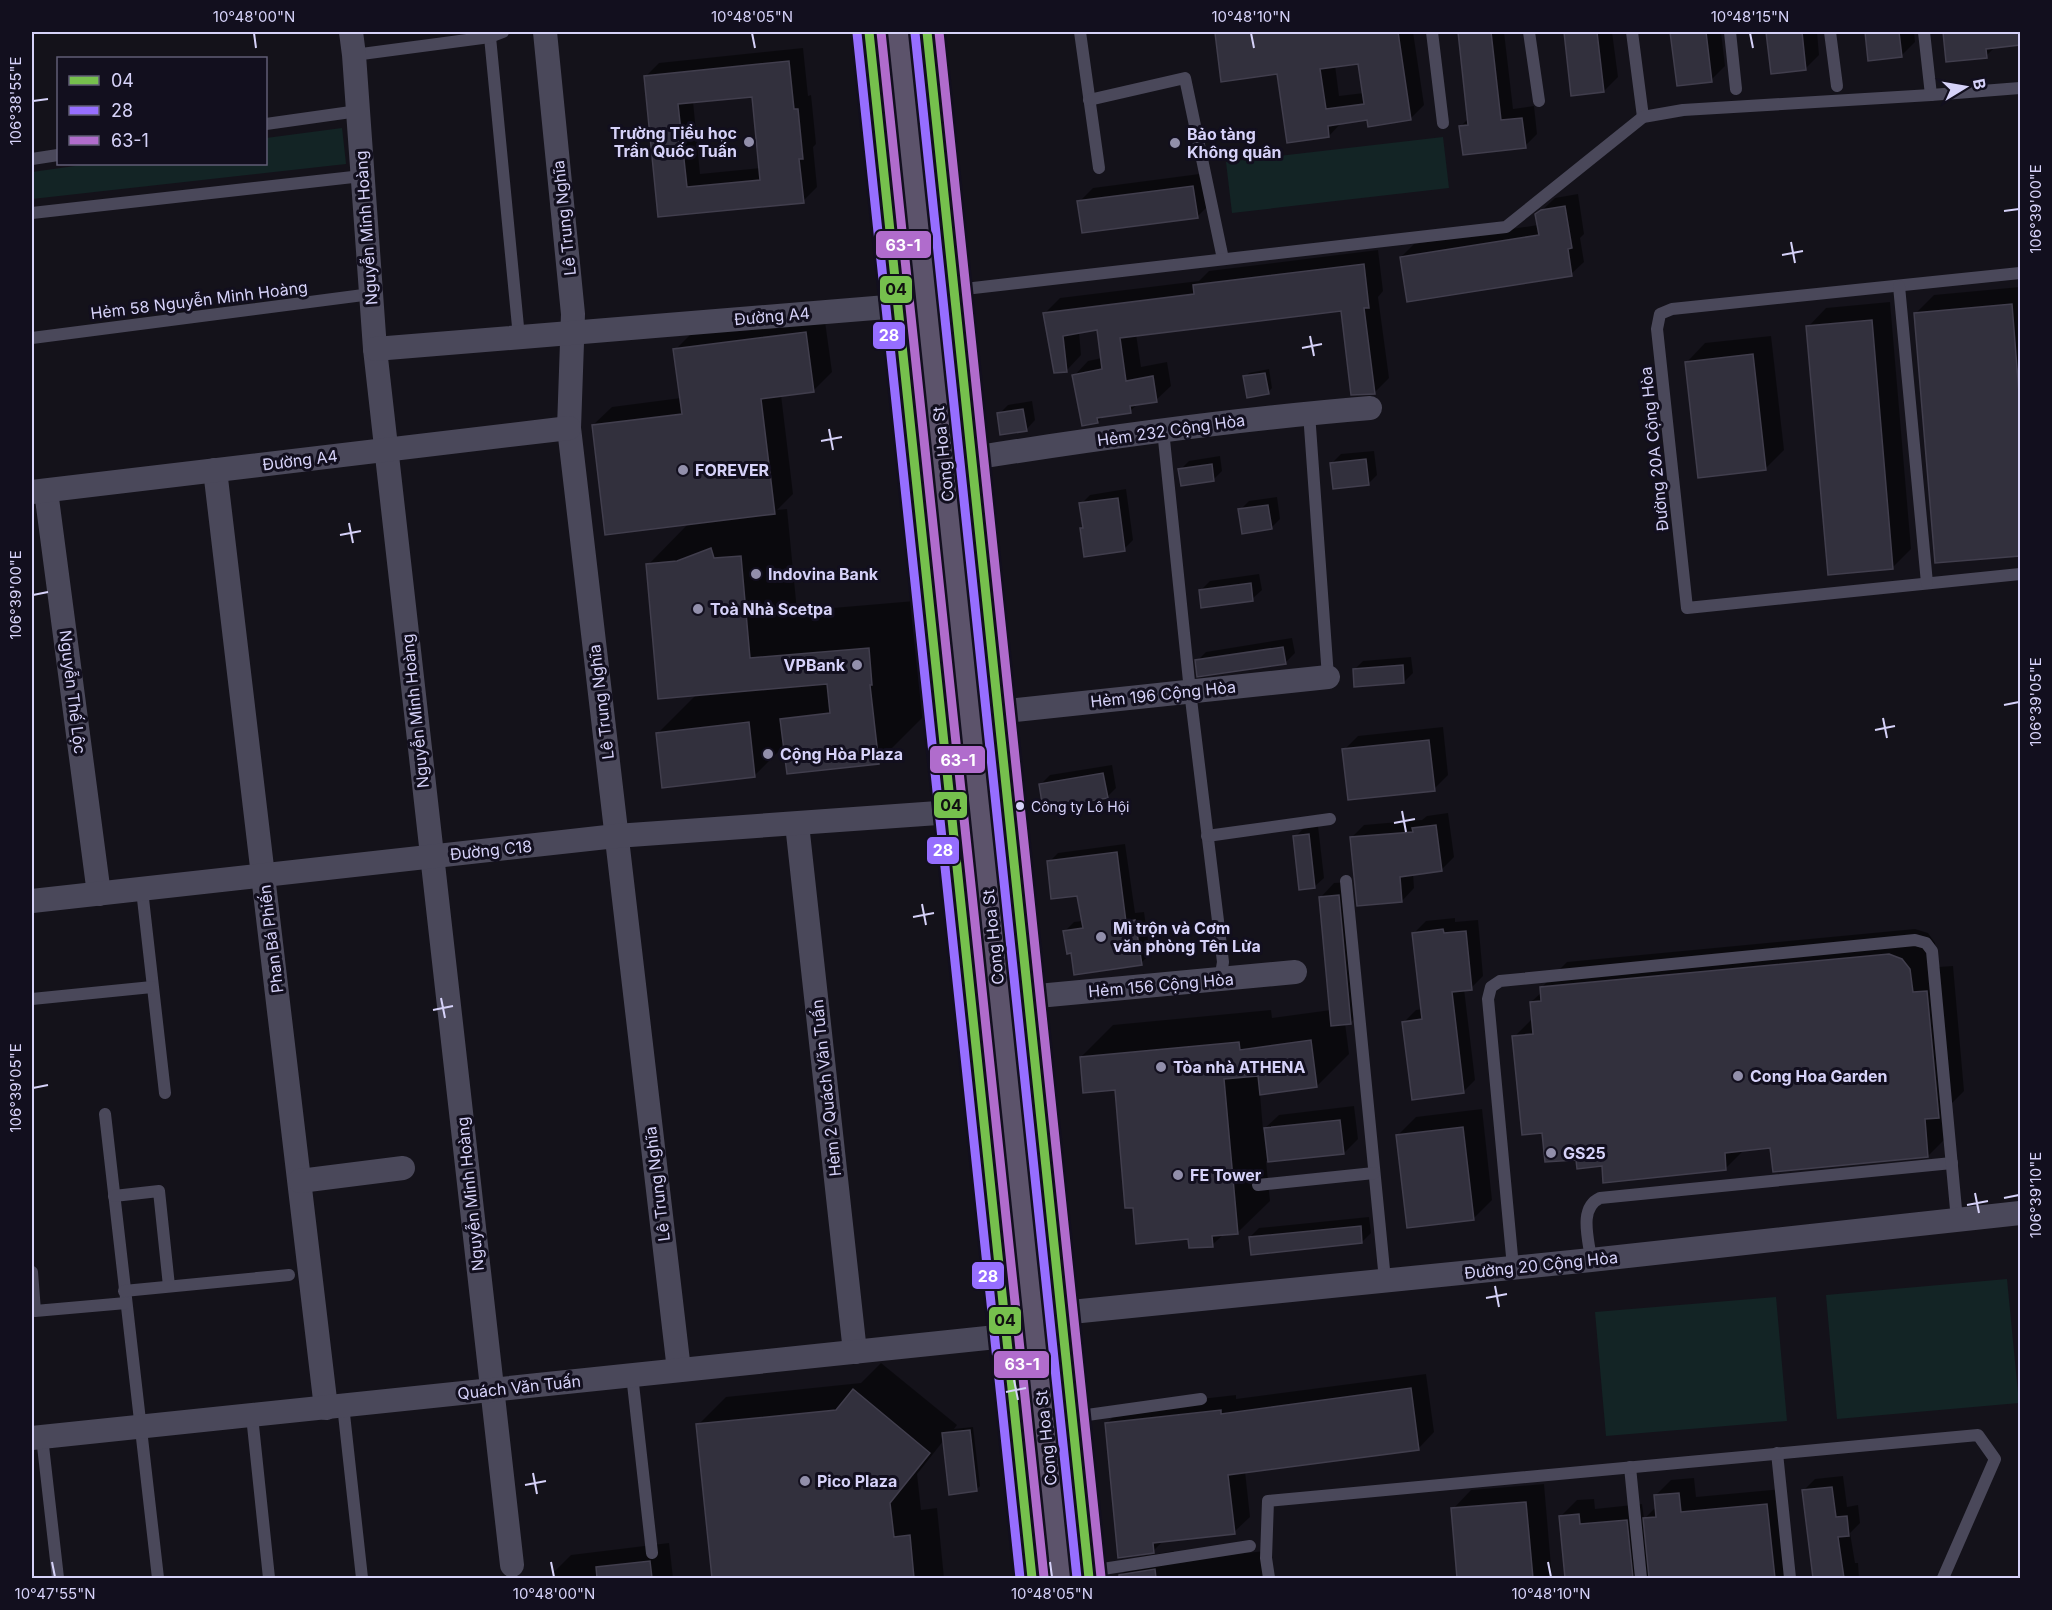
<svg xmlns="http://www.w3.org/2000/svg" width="2052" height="1610" viewBox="0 0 2052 1610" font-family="Inter,sans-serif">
	<rect width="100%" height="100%" fill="#14121a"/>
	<g fill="#132425">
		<polygon points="342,128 346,164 32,199 32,172 89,164 266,164 266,138"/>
		<polygon points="1443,137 1449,188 1232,213 1226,162"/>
		<polygon points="2007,1279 2019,1403 1837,1419 1826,1295"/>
		<polygon points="1776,1297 1787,1421 1606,1436 1595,1312"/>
	</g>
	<g fill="#0007" fill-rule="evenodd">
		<path d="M1218,32H1413L1424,105L1410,119H1368L1342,122L1329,136L1278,73L1216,33ZM1359,62L1364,93L1339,96L1335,65Z"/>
		<polygon points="1460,32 1504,32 1513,109 1534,106 1537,134 1525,146 1461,126 1469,118"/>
		<polygon points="1565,32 1612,32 1618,77 1604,91 1573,95"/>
		<polygon points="1671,32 1721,32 1725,66 1711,80 1678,84"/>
		<polygon points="1767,32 1817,32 1819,55 1805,69 1772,73"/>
		<polygon points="1866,32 1914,32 1915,42 1901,56 1869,59"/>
		<polygon points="1945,32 2020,32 2020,44 1996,46 1986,56 1948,60"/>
		<path d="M803,48L808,96L811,95L816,144L813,147L817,187L803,201L660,216L645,77L659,63ZM753,95L761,168L700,174L693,101Z"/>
		<polygon points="1207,173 1211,203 1197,217 1079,202 1093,188"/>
		<polygon points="1578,194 1584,234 1580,238 1584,262 1571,274 1401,257 1414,244 1538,225 1537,215 1555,198"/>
		<polygon points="1378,250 1383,291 1378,297 1389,378 1374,393 1342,309 1136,334 1141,367 1167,362 1171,386 1156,400 1139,403 1130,411 1103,416 1098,422 1074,376 1088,361 1102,358 1098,329 1079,332 1081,355 1067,370 1045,313 1060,298 1199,281 1209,271"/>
		<polygon points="2020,287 2020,554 1936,562 1916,313 1934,295"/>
		<polygon points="1890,302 1911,549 1893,567 1808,327 1826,308"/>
		<polygon points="824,314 832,372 813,391 781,395 793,494 777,510 787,509 797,611 915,601 917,638 925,715 878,762 785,745 754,776 658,733 697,694 648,565 689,523 593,425 612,407 681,398 675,350 694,331"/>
		<polygon points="1771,336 1784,450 1765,469 1687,362 1705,343"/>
		<polygon points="1269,369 1272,388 1268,392 1245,377 1249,373"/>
		<polygon points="1032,401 1035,420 1026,430 999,414 1008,405"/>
		<polygon points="1374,451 1377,475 1368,484 1332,463 1341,454"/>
		<polygon points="1220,456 1222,471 1213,480 1180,470 1189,461"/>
		<polygon points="1126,489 1133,540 1124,549 1082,529 1084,526 1081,504 1090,495"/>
		<polygon points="1277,497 1280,519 1271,528 1240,510 1249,501"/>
		<polygon points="1259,574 1262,590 1252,599 1201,590 1210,581"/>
		<polygon points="1292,638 1295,653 1286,662 1197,661 1206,652"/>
		<polygon points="1411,657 1413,673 1404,682 1354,670 1363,661"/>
		<polygon points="1443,727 1448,775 1434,789 1344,750 1358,736"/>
		<polygon points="1112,765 1116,788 1107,797 1041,784 1050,775"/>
		<polygon points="1448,813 1454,857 1441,870 1413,873 1414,888 1402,901 1352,837 1364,825 1422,820 1427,816"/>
		<polygon points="1318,826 1324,878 1314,887 1295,837 1304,828"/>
		<polygon points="1125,844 1135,913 1144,912 1150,954 1141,963 1072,952 1065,931 1074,922 1083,921 1078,895 1049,862 1058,853"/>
		<polygon points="1352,882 1364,1009 1350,1023 1345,1023 1349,1054 1317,1086 1260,1094 1263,1130 1279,1115 1354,1106 1358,1139 1344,1153 1266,1161 1270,1201 1237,1233 1224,1234 1212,1245 1189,1238 1134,1206 1116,1088 1081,1057 1113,1025 1271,1010 1272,1018 1331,1010 1321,897 1334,883"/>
		<polygon points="1455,918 1455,922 1478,920 1483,976 1471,988 1464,989 1475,1080 1463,1092 1404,1022 1416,1010 1423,1009 1414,933 1426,921"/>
		<polygon points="1915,929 1928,933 1935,943 1938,967 1953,966 1964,1091 1951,1104 1954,1130 1928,1156 1771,1147 1745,1149 1726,1168 1603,1164 1578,1158 1544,1132 1514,1037 1533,1018 1531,1002 1542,992 1541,988 1567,962"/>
		<polygon points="1482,1109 1492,1200 1474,1218 1397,1136 1416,1117"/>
		<polygon points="1369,1217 1371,1233 1362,1242 1250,1237 1259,1228"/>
		<polygon points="881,1363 957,1425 954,1429 973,1427 980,1486 976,1490 944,1440 917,1474 921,1510 937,1508 944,1578 714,1578 698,1425 726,1397 861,1383"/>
		<polygon points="1426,1374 1434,1432 1419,1448 1245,1471 1250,1517 1234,1532 1164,1540 1153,1551 1106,1424 1122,1408 1236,1395 1236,1399"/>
		<polygon points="1843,1476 1847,1507 1858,1505 1860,1523 1850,1533 1855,1563 1858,1563 1859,1578 1814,1578 1803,1491 1815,1479"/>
		<polygon points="1694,1478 1696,1497 1782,1489 1791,1578 1566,1578 1561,1516 1577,1500 1594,1499 1595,1509 1642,1504 1644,1519 1656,1507 1655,1496 1671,1480"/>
		<polygon points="1544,1484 1552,1578 1459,1578 1453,1509 1471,1490"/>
		<polygon points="669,1543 673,1578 553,1578 553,1573 571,1555"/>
		<polygon points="1174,1551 1174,1560 1266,1551 1268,1578 1121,1578 1121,1575 1139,1557"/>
	</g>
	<g fill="#32303d" stroke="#413e4d" stroke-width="1.5" fill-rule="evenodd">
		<path d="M1226,32H1398L1411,120L1368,127L1367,120L1328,126L1329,137L1287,143L1277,74L1221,82L1215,33ZM1358,64L1364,104L1326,109L1320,69Z"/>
		<polygon points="1458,32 1491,32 1501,120 1522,118 1526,148 1463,155 1459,126 1468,125"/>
		<polygon points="1564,32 1597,32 1604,92 1571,96"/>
		<polygon points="1670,32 1706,32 1712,82 1677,86"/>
		<polygon points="1766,32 1802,32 1806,70 1771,74"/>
		<polygon points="1865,32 1899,32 1902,57 1868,61"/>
		<polygon points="1943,32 2020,32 2020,45 1986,49 1987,58 1946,62"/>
		<path d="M789,61L794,109H798L803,159H799L804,203L658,217L644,76ZM752,97L760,180L687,187L678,104Z"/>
		<polygon points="1193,186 1198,218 1082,233 1077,201"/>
		<polygon points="1565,206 1572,248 1568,249 1572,276 1407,302 1400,257 1539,235 1535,214 1541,210"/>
		<polygon points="1364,264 1369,308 1364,308 1375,394 1351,395 1341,311 1120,338 1126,381 1153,376 1157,402 1130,406 1131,413 1097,418 1098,423 1082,426 1072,375 1102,369 1097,330 1063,336 1067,372 1054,373 1043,313 1194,294 1193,285"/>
		<polygon points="2012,304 2020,406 2020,556 1935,563 1914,313"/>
		<polygon points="1872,320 1893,569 1828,575 1806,326"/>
		<polygon points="806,332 814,392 761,399 775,514 605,535 592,425 682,414 673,349"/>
		<polygon points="1753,354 1766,470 1698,478 1685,362"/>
		<polygon points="1265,373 1269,394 1247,398 1243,376"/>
		<polygon points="1023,409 1027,431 1000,435 997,413"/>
		<polygon points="1366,459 1369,485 1333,489 1330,463"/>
		<polygon points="1212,464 1214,481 1181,486 1178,469"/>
		<polygon points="1118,498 1125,551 1084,557 1080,528 1083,528 1079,503"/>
		<polygon points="1268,505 1272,529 1242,534 1238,509"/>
		<polygon points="711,548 714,558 741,556 750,658 869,648 872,685 870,685 879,764 787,774 780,719 830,713 827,684 658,699 646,564 677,561"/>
		<polygon points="1251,583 1253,601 1201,608 1199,590"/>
		<polygon points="1283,647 1286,664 1197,677 1195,660"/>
		<polygon points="1403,665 1404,683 1354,687 1353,669"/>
		<polygon points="749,722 755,777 662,788 656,733"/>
		<polygon points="1429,740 1435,791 1348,800 1342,749"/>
		<polygon points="1103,773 1108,798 1043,809 1039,784"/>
		<polygon points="1436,825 1442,871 1400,877 1402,902 1357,906 1350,837 1413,832 1412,828"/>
		<polygon points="1309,834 1315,888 1299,890 1293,836"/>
		<polygon points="1117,852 1126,922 1135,920 1142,965 1074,975 1071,953 1067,954 1063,931 1083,928 1077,896 1051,899 1047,861"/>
		<polygon points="1339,895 1351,1024 1331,1026 1319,897"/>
		<polygon points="1443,929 1444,933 1466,931 1472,990 1452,992 1464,1093 1412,1100 1402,1022 1422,1019 1412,933"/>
		<polygon points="1889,954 1902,959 1910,969 1913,992 1927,991 1939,1118 1925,1119 1928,1157 1773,1172 1770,1148 1725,1153 1726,1170 1603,1183 1602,1166 1577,1169 1576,1160 1545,1162 1542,1133 1522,1135 1512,1036 1533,1034 1530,1002 1541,1001 1540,987"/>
		<polygon points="1311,1040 1317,1087 1260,1095 1258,1076 1224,1079 1238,1234 1212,1236 1213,1247 1189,1248 1188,1239 1136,1244 1133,1208 1125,1208 1115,1090 1083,1093 1080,1057 1239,1042 1240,1050"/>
		<polygon points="1340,1120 1344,1154 1268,1162 1264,1128"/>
		<polygon points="1463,1127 1474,1220 1407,1228 1396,1135"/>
		<polygon points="1361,1226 1362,1243 1251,1255 1249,1237"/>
		<polygon points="1411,1388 1419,1450 1228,1475 1235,1534 1153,1543 1154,1553 1118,1558 1105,1423 1221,1410 1221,1414"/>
		<polygon points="853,1389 930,1453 890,1503 894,1537 910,1535 914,1578 712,1578 696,1424 836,1410"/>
		<polygon points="970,1430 977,1491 949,1495 942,1433"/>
		<polygon points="1832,1487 1836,1517 1847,1516 1849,1536 1838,1537 1844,1578 1813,1578 1802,1490"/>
		<polygon points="1679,1493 1681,1512 1767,1504 1775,1578 1649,1578 1643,1518 1656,1517 1654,1495"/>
		<polygon points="1526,1502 1533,1578 1457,1578 1451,1508"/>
		<polygon points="1579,1514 1580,1524 1627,1520 1633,1578 1565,1578 1559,1516"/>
		<polygon points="650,1561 652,1578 597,1578 596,1567"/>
		<polygon points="1155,1569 1156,1578 1119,1578 1119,1575"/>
	</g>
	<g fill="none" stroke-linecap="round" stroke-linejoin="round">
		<g stroke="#4a485a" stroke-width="12">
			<polyline points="1080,32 1099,168"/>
			<polyline points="1432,32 1443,123"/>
			<polyline points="1529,32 1539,101"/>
			<polyline points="1632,32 1643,117"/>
			<polyline points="1730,32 1736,89"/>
			<polyline points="1830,32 1837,86"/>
			<polyline points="1924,32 1931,95"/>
			<polyline points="490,37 519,337"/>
			<polyline points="354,55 490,37 503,32"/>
			<polyline points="1089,100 1185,78 1223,259"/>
			<polyline points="266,124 358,111"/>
			<polyline points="32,159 58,155"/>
			<polyline points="32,213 362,176"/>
			<polyline points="2020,273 1672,309 1660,314 1657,329 1687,608 2020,574"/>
			<polyline points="1899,286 1927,583"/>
			<polyline points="956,290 1506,227 1643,117 1683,110 1931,95 2020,88"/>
			<polyline points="32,338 371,294"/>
			<polyline points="1309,413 1328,677"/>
			<polyline points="1163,430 1190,691 1223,962 1220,980"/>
			<polyline points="1207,836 1330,819"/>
			<polyline points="1346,881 1385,1280"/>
			<polyline points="142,890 165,1093"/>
			<polyline points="32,999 152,987"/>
			<polyline points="105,1114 158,1578"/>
			<polyline points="1258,1185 1374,1173"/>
			<polyline points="114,1196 159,1191 169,1286"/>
			<path d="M1591,1260C1589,1240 1578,1208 1600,1198L1952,1163"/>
			<polyline points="1513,1267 1488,999 1491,987 1500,981 1915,940 1926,943 1932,951 1957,1220"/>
			<polyline points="32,1272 35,1311 126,1303"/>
			<polyline points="124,1291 289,1275"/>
			<polyline points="632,1375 652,1553"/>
			<polyline points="343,1405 362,1578"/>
			<polyline points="252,1416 269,1578"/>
			<polyline points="1073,1417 1201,1399"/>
			<polyline points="42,1437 58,1578"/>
			<polyline points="1777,1453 1790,1578"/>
			<polyline points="1630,1467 1641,1578"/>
			<polyline points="1090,1571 1250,1546"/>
			<polyline points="1269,1578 1266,1558 1268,1501 1978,1435 1995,1459 1943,1578"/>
		</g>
		<g stroke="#4a485a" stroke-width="24">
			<polyline points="351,32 354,55 375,349 512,1565"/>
			<polyline points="545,32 573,314 569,428 679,1370"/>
			<polyline points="375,349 899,306"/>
			<path d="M973,458C1105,437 1237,419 1370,408"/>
			<polyline points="215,470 326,1408"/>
			<polyline points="46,491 99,894"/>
			<polyline points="32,492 569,428"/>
			<polyline points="997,712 1328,677"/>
			<polyline points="797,824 855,1352"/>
			<polyline points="32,901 616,836 952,812"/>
			<polyline points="1027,997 1295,972"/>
			<polyline points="300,1181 403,1168"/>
			<polyline points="1061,1313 1591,1260 2020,1213"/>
			<polyline points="32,1438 1006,1336"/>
		</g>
		<g stroke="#5c536b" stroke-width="33">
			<polyline points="869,32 899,306 1032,1578"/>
			<polyline points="897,32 1061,1578"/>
			<polyline points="927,32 973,458 997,712 1089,1578"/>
		</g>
		<defs>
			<g id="bus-1">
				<polyline points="869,32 1032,1578"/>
				<polyline points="927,32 1089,1578"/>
			</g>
			<g id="bus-2">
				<polyline points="857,33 1020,1578"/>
				<polyline points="915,33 1077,1578"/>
			</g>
			<g id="bus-3">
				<polyline points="881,32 1044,1577"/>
				<polyline points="939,32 1101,1577"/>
			</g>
		</defs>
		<use href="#bus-1" stroke="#120f1e" stroke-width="14"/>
		<use href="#bus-2" stroke="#120f1e" stroke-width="14"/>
		<use href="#bus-3" stroke="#120f1e" stroke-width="14"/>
		<use href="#bus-1" stroke="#76c04d" stroke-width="9"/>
		<use href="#bus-2" stroke="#966eff" stroke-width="9"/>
		<use href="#bus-3" stroke="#b06ccc" stroke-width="9"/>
	</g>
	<path fill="none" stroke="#d6d2f9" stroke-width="2" d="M254,33L256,48M752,33L755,48M1251,33L1254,48M1750,33L1753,48M33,101L48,99M2004,211L2019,209M1791,242L1795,263M1782,255L1803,251M1310,336L1314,356M1302,348L1322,344M829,429L833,450M821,441L842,437M349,523L353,543M340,535L361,531M33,595L48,592M2004,705L2019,702M1883,718L1887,738M1875,730L1895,726M1402,811L1406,832M1394,823L1415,819M922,904L926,925M913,917L934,913M441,998L445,1018M433,1010L453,1006M33,1088L48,1085M1975,1193L1979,1213M2004,1198L2019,1195M1967,1205L1988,1201M1495,1286L1499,1307M1486,1298L1507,1294M1014,1380L1018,1400M1006,1392L1026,1388M533,1473L537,1494M525,1485L546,1481M52,1562L55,1577M551,1562L554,1577M1050,1562L1052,1577M1548,1562L1551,1577"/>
	<g fill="#928fab" stroke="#120f1e" stroke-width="2">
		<circle cx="749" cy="142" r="6"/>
		<circle cx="1175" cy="143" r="6"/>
		<circle cx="683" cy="470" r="6"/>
		<circle cx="756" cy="574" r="6"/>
		<circle cx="698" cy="609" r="6"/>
		<circle cx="857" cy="665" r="6"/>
		<circle cx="768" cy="754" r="6"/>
		<circle cx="1101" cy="937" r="6"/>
		<circle cx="1161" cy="1067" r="6"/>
		<circle cx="1738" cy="1076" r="6"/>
		<circle cx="1551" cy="1153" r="6"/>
		<circle cx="1178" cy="1175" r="6"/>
		<circle cx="805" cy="1481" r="6"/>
	</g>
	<circle fill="#d6d2f9" stroke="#120f1e" stroke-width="2" cx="1020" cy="806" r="5"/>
	<g text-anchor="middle" stroke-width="6" stroke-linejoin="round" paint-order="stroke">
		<g font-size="14" fill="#d6d2f9" stroke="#120f1e" text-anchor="start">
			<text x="1031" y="812">Công ty Lô Hội</text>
		</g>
		<g font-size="16" font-weight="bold" fill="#d6d2f9" stroke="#120f1e" text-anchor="start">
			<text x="737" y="139" text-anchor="end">Trường Tiểu học<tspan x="737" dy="18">Trần Quốc Tuấn</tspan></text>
			<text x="1187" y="140">Bảo tàng<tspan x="1187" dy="18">Không quân</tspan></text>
			<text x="695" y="476">FOREVER</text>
			<text x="768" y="580">Indovina Bank</text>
			<text x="710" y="615">Toà Nhà Scetpa</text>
			<text x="845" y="671" text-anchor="end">VPBank</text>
			<text x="780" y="760">Cộng Hòa Plaza</text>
			<text x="1113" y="934">Mì trộn và Cơm<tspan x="1113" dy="18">văn phòng Tên Lửa</tspan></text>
			<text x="1173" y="1073">Tòa nhà ATHENA</text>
			<text x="1750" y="1082">Cong Hoa Garden</text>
			<text x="1563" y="1159">GS25</text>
			<text x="1190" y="1181">FE Tower</text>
			<text x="817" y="1487">Pico Plaza</text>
		</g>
		<g font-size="16" fill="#d6d2f9" stroke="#120f1e">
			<text transform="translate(564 218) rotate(-96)" y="6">Lê Trung Nghĩa</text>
			<text transform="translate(366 228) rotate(-94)" y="6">Nguyễn Minh Hoàng</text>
			<text transform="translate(199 300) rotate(-7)" y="6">Hẻm 58 Nguyễn Minh Hoàng</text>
			<text transform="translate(772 316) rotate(-5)" y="6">Đường A4</text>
			<text transform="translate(1171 430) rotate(-8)" y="6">Hẻm 232 Cộng Hòa</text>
			<text transform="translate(1654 449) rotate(-96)" y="6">Đường 20A Cộng Hòa</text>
			<text transform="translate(943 454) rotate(-96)" y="6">Cong Hoa St</text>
			<text transform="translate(300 460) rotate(-7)" y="6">Đường A4</text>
			<text transform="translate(73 692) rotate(83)" y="6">Nguyễn Thế Lộc</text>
			<text transform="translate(1163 694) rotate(-6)" y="6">Hẻm 196 Cộng Hòa</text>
			<text transform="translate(601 702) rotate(-97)" y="6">Lê Trung Nghĩa</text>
			<text transform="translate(415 711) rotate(-96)" y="6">Nguyễn Minh Hoàng</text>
			<text transform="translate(491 850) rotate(-6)" y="6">Đường C18</text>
			<text transform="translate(993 937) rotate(-96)" y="6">Cong Hoa St</text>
			<text transform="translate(271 939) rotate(-97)" y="6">Phan Bá Phiến</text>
			<text transform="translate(1161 985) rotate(-5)" y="6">Hẻm 156 Cộng Hòa</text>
			<text transform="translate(826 1088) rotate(-96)" y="6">Hẻm 2 Quách Văn Tuấn</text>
			<text transform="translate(657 1184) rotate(-97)" y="6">Lê Trung Nghĩa</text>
			<text transform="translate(470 1194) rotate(-96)" y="6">Nguyễn Minh Hoàng</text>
			<text transform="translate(1541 1265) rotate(-6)" y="6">Đường 20 Cộng Hòa</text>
			<text transform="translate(519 1387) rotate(-6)" y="6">Quách Văn Tuấn</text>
			<text transform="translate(1046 1438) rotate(-96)" y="6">Cong Hoa St</text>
		</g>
	</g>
	<g stroke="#120f1e" stroke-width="2">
		<rect x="875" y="230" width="57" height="29" rx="6" fill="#b06ccc"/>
		<rect x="879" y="275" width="34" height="29" rx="6" fill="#76c04d"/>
		<rect x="872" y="321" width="34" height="29" rx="6" fill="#966eff"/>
		<rect x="929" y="745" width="57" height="29" rx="6" fill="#b06ccc"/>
		<rect x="933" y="791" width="35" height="28" rx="6" fill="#76c04d"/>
		<rect x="926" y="836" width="34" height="29" rx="6" fill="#966eff"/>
		<rect x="971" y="1261" width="34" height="29" rx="6" fill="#966eff"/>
		<rect x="988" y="1306" width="34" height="29" rx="6" fill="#76c04d"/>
		<rect x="993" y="1350" width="57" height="29" rx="6" fill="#b06ccc"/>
	</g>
	<g font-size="16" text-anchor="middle" font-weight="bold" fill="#fff">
		<text x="903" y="251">63-1</text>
		<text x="889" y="341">28</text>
		<text x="958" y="766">63-1</text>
		<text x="943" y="856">28</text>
		<text x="988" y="1282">28</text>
		<text x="1022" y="1370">63-1</text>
	</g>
	<g font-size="16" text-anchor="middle" font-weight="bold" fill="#111">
		<text x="896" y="295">04</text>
		<text x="951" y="811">04</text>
		<text x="1005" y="1326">04</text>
	</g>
	<rect width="2052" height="1610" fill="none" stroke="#120f1e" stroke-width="66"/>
	<rect x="57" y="57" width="210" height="108" fill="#120f1e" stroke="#605d76" stroke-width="1.5"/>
	<rect x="69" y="76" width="30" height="9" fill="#76c04d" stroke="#605d76" stroke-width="1.5"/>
	<text x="111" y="87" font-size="18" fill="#d6d2f9">04</text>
	<rect x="69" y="106" width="30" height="9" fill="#966eff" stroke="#605d76" stroke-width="1.5"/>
	<text x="111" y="117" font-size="18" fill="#d6d2f9">28</text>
	<rect x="69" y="136" width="30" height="9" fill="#b06ccc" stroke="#605d76" stroke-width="1.5"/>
	<text x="111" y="147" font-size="18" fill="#d6d2f9">63-1</text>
	<g transform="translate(1965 87) rotate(79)" stroke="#120f1e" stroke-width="4.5" paint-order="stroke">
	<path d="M0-4.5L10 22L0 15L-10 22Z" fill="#d6d2f9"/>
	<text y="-9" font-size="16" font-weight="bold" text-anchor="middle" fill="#d6d2f9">B</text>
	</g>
	<rect x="33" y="33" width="1986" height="1544" fill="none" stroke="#d6d2f9" stroke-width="2"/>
	<g font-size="15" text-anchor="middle" fill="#d6d2f9">
		<text x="254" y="22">10°48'00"N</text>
		<text x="752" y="22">10°48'05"N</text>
		<text x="1251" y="22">10°48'10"N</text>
		<text x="1750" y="22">10°48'15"N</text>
		<text transform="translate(16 101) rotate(-90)" y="5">106°38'55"E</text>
		<text transform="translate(2036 209) rotate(-90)" y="5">106°39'00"E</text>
		<text transform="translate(16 595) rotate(-90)" y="5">106°39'00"E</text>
		<text transform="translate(2036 702) rotate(-90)" y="5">106°39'05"E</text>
		<text transform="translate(16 1088) rotate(-90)" y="5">106°39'05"E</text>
		<text transform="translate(2036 1195) rotate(-90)" y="5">106°39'10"E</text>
		<text x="55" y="1599">10°47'55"N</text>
		<text x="554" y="1599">10°48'00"N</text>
		<text x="1052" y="1599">10°48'05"N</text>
		<text x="1551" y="1599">10°48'10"N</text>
	</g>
</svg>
